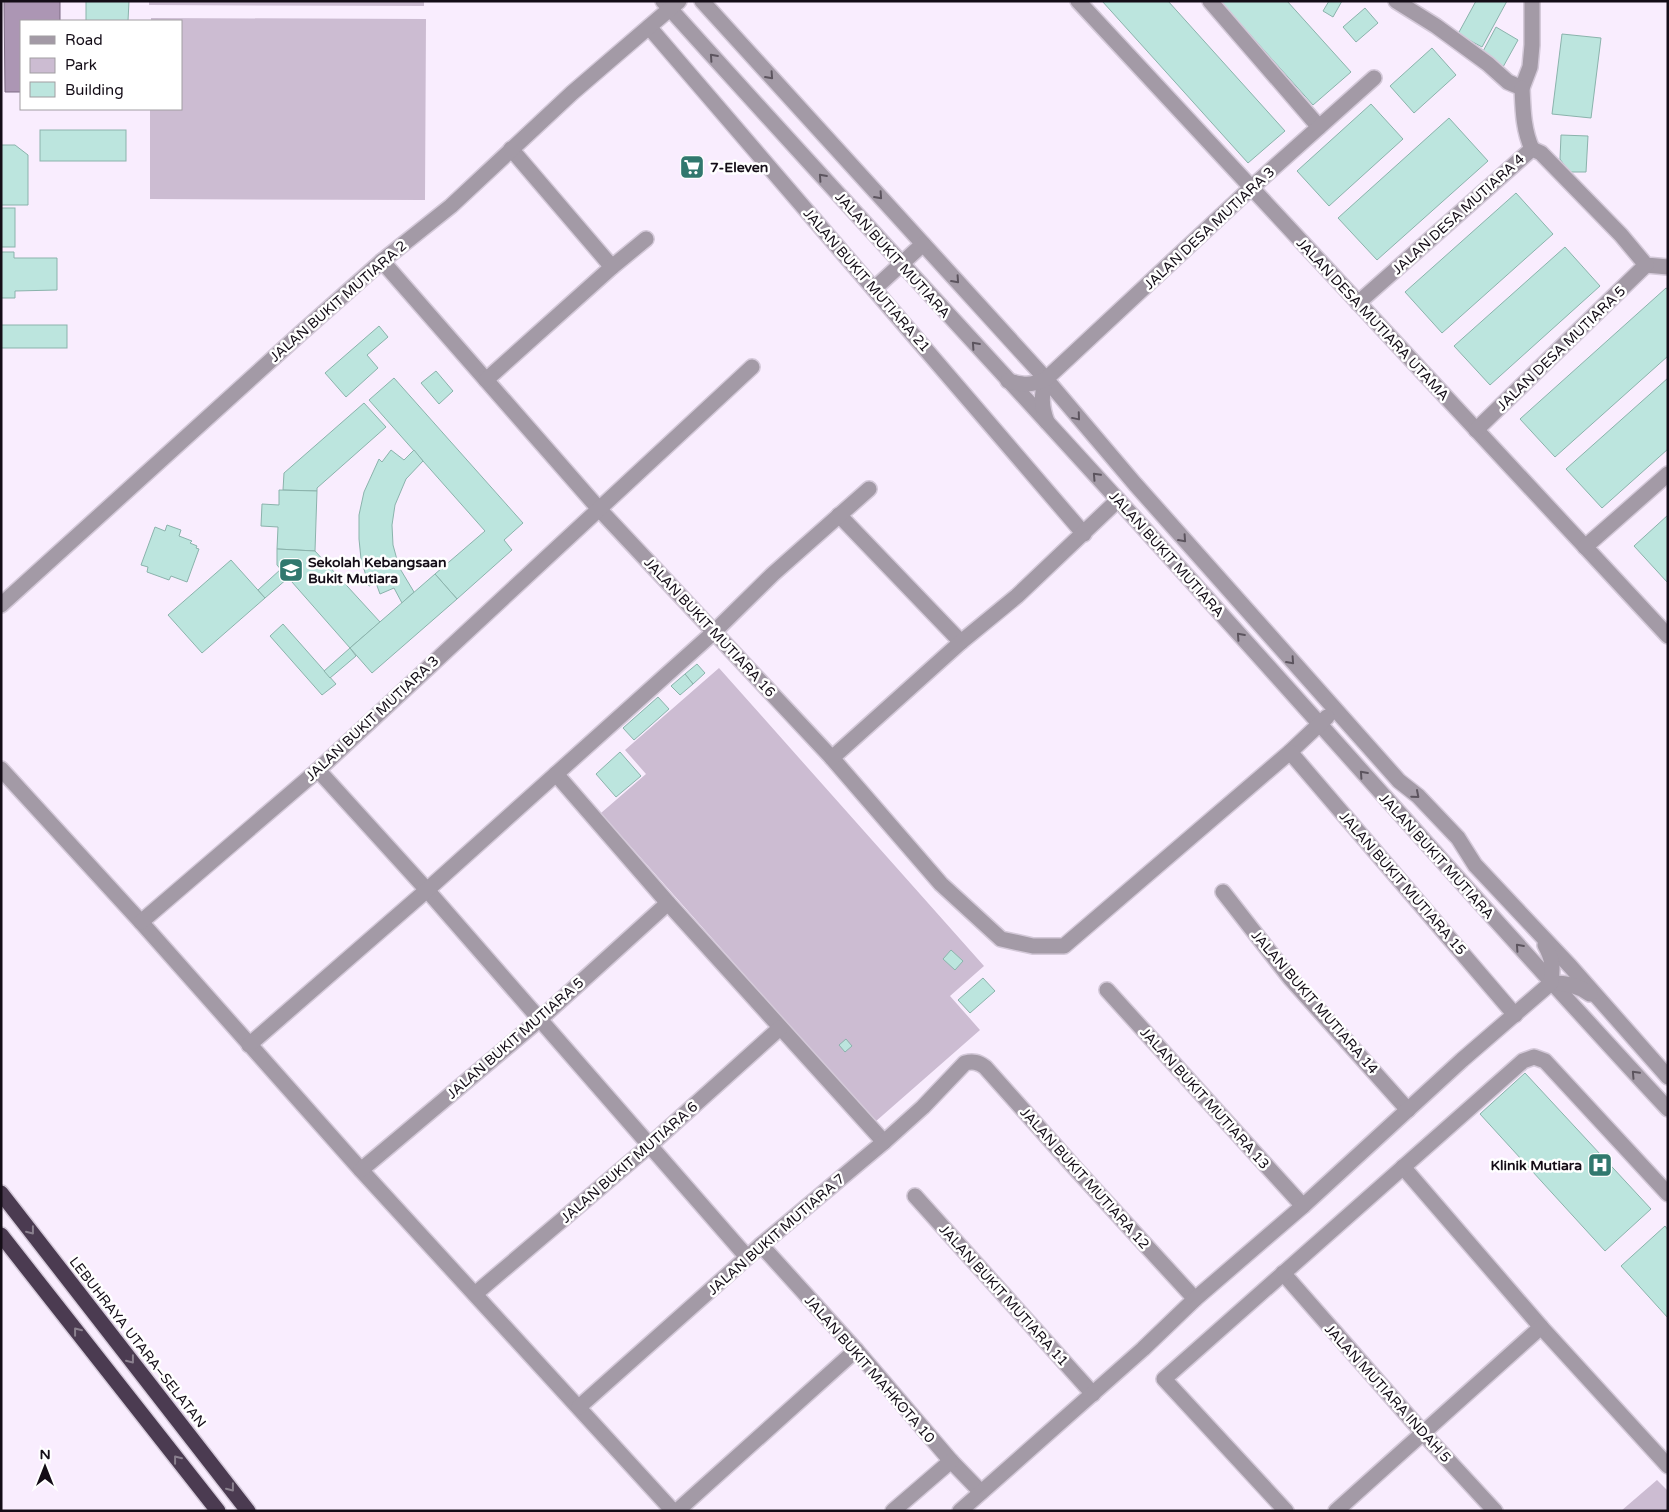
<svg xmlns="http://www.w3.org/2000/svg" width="1669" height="1512" viewBox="0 0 1669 1512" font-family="'Varela Round',sans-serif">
	<rect width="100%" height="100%" fill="#f9edfe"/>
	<g fill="#ccbcd2">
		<polygon points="149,1 424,1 424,6 149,5"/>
		<polygon points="151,18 426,19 425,200 150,199 150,109 181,109 181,21 151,21"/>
		<polygon points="719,668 984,966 950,996 980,1030 875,1122 601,813 646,774 625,750"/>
		<polygon points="1657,1480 1668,1491 1668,1511 1621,1511"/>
	</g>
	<polygon fill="#ac96b4" stroke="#7e6d85" points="4,1 60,1 60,21 21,21 21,92 5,92"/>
	<g fill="#bce5de" stroke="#8bb3ac">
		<polygon points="86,1 129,1 128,21 86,21"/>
		<polygon points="1102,1 1168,1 1285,131 1248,163"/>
		<polygon points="1220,1 1287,1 1351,72 1313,105"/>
		<polygon points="1329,1 1342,1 1333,17 1323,11"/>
		<polygon points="1476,1 1507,1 1482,47 1458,34"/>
		<polygon points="1365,8 1378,23 1356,42 1343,27"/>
		<polygon points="1496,27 1518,40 1503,67 1481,55"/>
		<polygon points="1562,34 1601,38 1591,118 1552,114"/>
		<polygon points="1432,48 1456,75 1414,113 1390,86"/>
		<polygon points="1371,104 1403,139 1329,206 1297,171"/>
		<polygon points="1449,118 1488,161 1377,260 1338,218"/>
		<rect x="40" y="130" width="86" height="31"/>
		<polygon points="1561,135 1588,136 1586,172 1569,172 1560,159"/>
		<polygon points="1,145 15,145 28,155 28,205 1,205"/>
		<polygon points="1516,193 1553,234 1442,333 1405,292"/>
		<rect x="1" y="208" width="14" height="39"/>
		<polygon points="1565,247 1600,286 1490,385 1454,346"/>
		<polygon points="1,252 14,252 14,258 57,258 57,290 15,291 15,298 1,298"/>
		<polygon points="1666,288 1668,289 1668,356 1555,457 1520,419"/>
		<rect x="1" y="325" width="66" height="23"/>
		<polygon points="379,326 388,337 367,355 378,368 346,397 325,373"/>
		<polygon points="436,371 453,391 439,404 421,383"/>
		<polygon points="394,378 523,523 504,540 512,550 457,599 435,574 485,531 369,400"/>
		<polygon points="1668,378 1668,449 1602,508 1566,469"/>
		<polygon points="364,403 386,427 317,488 317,491 283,490 284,473"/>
		<polygon points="391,450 404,460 414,450 423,461 406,479 395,505 392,525 393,545 399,567 414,592 402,603 394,588 380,594 376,583 369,586 361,559 359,539 359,515 364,492 379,459 382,462"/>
		<polygon points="279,490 317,491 315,551 277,549 278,527 261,526 262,504 279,505"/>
		<polygon points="1668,515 1668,581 1667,582 1634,546"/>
		<polygon points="167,525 181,530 179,536 192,541 190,543 197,546 196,548 199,549 187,582 171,576 169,580 147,572 148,567 141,565 155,527 165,531"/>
		<polygon points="277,549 315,551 380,622 350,648 277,565"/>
		<polygon points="231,560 265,598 202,653 168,615"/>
		<polygon points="281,569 288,578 265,598 258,590"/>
		<polygon points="435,574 457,599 372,673 350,648"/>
		<polygon points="283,624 336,684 322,695 270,636"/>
		<polygon points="350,648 356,656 330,678 324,671"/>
		<polygon points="697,664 705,673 693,684 685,674"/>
		<polygon points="685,674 693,684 680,695 671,686"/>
		<polygon points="658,697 669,709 634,740 623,728"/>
		<polygon points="620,752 641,776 616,797 596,774"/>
		<polygon points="951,950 963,961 955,970 943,959"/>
		<polygon points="983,978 995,991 970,1013 958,1000"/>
		<polygon points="846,1039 852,1046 845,1052 839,1045"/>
		<polygon points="1525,1073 1651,1209 1605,1251 1480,1114"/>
		<polygon points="1665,1226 1668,1230 1668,1318 1621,1266"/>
	</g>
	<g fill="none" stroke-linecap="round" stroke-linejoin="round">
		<defs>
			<g id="minor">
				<path d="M663,1C814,169 967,334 1119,501C1303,703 1482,909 1668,1109"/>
				<polyline points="702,1 1046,379 1135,484 1399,781 1418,796 1458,838 1475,865 1570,966 1668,1077"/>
				<polyline points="1078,1 1668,636"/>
				<polyline points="1210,1 1319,127"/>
				<polyline points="1396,1 1436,26 1488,64 1508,82 1522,88 1530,67 1532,45 1532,1"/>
				<polyline points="649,27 1084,534"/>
				<path d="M1522,88C1523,109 1523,129 1532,149"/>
				<polyline points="511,149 612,267"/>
				<polyline points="382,261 599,509 832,758 941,884 1001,939 1033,946 1064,946 1290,752 1327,717"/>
				<polyline points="874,289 923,244"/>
				<polyline points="1358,303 1532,149 1541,153 1621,235 1646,265 1668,267"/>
				<path d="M1046,379C1041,395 1041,406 1047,422"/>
				<polyline points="486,380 612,267 646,239"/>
				<path d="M1008,381C1024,385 1030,386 1046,379L1252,187L1374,78"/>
				<polyline points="1476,430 1646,265"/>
				<polyline points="839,515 961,642"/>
				<polyline points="1585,547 1668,474"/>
				<polyline points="1,605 301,333 382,261 451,206 572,93 679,1"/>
				<polyline points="1290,752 1515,1015"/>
				<polyline points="832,758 961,642 1017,596 1118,500"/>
				<polyline points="1,769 141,922 361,1170 673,1511"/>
				<polyline points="318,770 427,890 747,1257"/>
				<polyline points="556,774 668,903 884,1142"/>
				<polyline points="1223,892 1290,978 1408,1110"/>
				<polyline points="141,922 318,770 752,367"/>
				<path d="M1551,983C1566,983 1577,985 1590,994"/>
				<polyline points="1107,990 1303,1206"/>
				<polyline points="249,1045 427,890 714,632 773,574 869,489"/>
				<polyline points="1403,1167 1541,1327 1668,1466"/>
				<polyline points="361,1170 539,1020 668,903"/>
				<polyline points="915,1196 1093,1394"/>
				<polyline points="761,1245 856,1350 951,1461 981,1492"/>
				<polyline points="1283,1273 1423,1433 1495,1511"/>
				<polyline points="475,1294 649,1146 780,1028"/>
				<path d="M579,1407L761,1245L884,1142L923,1107L965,1063C973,1061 978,1062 985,1067L1074,1167L1195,1299"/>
				<polyline points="677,1511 856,1350"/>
				<polyline points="893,1511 951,1461"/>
				<path d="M960,1511L1143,1349L1195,1299L1303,1206L1462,1060L1551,983C1553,966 1553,960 1545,945"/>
				<polyline points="1286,1511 1164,1379 1523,1061 1534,1057 1545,1061 1668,1194"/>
				<polyline points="1336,1511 1541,1327"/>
			</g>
			<g id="highway">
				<polyline points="1,1193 248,1511"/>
				<polyline points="1,1235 218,1511"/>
			</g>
		</defs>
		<use href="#minor" stroke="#d4c9d9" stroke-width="18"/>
		<use href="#highway" stroke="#d4c9d9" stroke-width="18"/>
		<use href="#minor" stroke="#a39aa6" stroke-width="15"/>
		<use href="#highway" stroke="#4b3b51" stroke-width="15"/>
	</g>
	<defs><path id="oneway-chevron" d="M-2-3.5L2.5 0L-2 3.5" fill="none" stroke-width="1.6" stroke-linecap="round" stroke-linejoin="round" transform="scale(1.25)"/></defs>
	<g stroke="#5c545e">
		<use href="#oneway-chevron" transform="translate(713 57) rotate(-132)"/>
		<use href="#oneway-chevron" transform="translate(770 76) rotate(48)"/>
		<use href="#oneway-chevron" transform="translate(822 177) rotate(-132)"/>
		<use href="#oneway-chevron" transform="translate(879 196) rotate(48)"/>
		<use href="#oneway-chevron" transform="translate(956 280) rotate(48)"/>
		<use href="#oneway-chevron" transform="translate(975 345) rotate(-132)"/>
		<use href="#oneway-chevron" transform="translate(1077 417) rotate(50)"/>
		<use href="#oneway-chevron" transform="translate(1096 476) rotate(-133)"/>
		<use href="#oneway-chevron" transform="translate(1183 539) rotate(48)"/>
		<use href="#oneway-chevron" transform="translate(1240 636) rotate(-132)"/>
		<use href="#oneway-chevron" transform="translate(1291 661) rotate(48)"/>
		<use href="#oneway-chevron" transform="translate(1363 774) rotate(-132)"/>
		<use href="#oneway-chevron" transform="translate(1416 795) rotate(41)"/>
		<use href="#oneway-chevron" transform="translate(1519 947) rotate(-132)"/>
		<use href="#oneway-chevron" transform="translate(1635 1074) rotate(-133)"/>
	</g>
	<g stroke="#8a808e">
		<use href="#oneway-chevron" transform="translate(31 1231) rotate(52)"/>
		<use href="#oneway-chevron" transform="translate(77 1331) rotate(-128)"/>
		<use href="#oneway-chevron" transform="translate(131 1360) rotate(52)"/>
		<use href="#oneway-chevron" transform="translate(177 1459) rotate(-128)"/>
		<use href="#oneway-chevron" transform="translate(231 1488) rotate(52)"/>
	</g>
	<defs>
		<symbol id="supermarket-square" viewBox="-11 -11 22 22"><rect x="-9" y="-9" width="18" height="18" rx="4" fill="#31786e" stroke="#fff"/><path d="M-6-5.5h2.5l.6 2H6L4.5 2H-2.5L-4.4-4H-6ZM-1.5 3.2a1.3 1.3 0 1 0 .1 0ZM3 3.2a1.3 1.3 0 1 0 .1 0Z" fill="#fff"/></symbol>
		<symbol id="school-square" viewBox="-11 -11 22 22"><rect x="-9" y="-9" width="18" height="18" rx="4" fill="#31786e" stroke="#fff"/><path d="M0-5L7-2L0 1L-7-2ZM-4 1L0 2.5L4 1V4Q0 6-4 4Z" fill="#fff"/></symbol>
		<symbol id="hospital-square" viewBox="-11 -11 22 22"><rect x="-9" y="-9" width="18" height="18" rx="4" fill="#31786e" stroke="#fff"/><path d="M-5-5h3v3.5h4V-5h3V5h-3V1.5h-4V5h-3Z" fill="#fff"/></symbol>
	</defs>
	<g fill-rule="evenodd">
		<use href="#supermarket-square" x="678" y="153" width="28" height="28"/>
		<use href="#school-square" x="277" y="556" width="28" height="28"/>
		<use href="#hospital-square" x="1586" y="1151" width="28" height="28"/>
	</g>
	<g text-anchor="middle" stroke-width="5" stroke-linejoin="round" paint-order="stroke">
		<g font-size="14" font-weight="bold" fill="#140d17" stroke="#fff" text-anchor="start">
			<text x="710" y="172">7-Eleven</text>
			<text x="308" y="567">Sekolah Kebangsaan<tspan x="308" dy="16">Bukit Mutiara</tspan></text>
			<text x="1582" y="1170" text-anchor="end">Klinik Mutiara</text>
		</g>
		<g font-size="14" fill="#140d17" stroke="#fff">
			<text transform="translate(1458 214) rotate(-42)" y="5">JALAN DESA MUTIARA 4</text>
			<text transform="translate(1209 228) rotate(-43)" y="5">JALAN DESA MUTIARA 3</text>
			<text transform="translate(893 255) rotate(48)" y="5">JALAN BUKIT MUTIARA</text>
			<text transform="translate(867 280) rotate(49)" y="5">JALAN BUKIT MUTIARA 21</text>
			<text transform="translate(338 301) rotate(-41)" y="5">JALAN BUKIT MUTIARA 2</text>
			<text transform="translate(1373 319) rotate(47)" y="5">JALAN DESA MUTIARA UTAMA</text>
			<text transform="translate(1561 348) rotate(-44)" y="5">JALAN DESA MUTIARA 5</text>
			<text transform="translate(1167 554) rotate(48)" y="5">JALAN BUKIT MUTIARA</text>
			<text transform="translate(710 627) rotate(47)" y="5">JALAN BUKIT MUTIARA 16</text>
			<text transform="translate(372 718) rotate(-43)" y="5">JALAN BUKIT MUTIARA 3</text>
			<text transform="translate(1437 856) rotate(48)" y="5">JALAN BUKIT MUTIARA</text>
			<text transform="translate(1403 883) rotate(49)" y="5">JALAN BUKIT MUTIARA 15</text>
			<text transform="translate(1315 1002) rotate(49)" y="5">JALAN BUKIT MUTIARA 14</text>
			<text transform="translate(515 1038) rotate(-41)" y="5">JALAN BUKIT MUTIARA 5</text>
			<text transform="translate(1205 1098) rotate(48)" y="5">JALAN BUKIT MUTIARA 13</text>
			<text transform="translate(629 1162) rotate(-41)" y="5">JALAN BUKIT MUTIARA 6</text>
			<text transform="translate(1085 1178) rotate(48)" y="5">JALAN BUKIT MUTIARA 12</text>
			<text transform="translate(776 1234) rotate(-41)" y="5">JALAN BUKIT MUTIARA 7</text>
			<text transform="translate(1004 1295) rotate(48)" y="5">JALAN BUKIT MUTIARA 11</text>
			<text transform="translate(138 1342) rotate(52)" y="5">LEBUHRAYA UTARA–SELATAN</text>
			<text transform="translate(870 1369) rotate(49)" y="5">JALAN BUKIT MAHKOTA 10</text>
			<text transform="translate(1388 1393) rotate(48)" y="5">JALAN MUTIARA INDAH 5</text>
		</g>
	</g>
	<rect width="1669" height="1512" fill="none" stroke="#140d17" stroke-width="5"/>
	<rect x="20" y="20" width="162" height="90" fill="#ffffff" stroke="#a19ea2"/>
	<rect x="30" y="36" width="25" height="8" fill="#a39aa6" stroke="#a19ea2"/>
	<text x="65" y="45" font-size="15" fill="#140d17">Road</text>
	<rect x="30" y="58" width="25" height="15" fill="#ccbcd2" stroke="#a19ea2"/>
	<text x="65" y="70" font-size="15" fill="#140d17">Park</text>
	<rect x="30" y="82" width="25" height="15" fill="#bce5de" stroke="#a19ea2"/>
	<text x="65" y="95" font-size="15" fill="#140d17">Building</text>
	<g transform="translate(45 1467)" stroke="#ffffff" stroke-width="4" paint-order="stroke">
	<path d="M0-4L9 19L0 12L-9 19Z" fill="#140d17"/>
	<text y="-8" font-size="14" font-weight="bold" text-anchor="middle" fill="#140d17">N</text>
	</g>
</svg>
